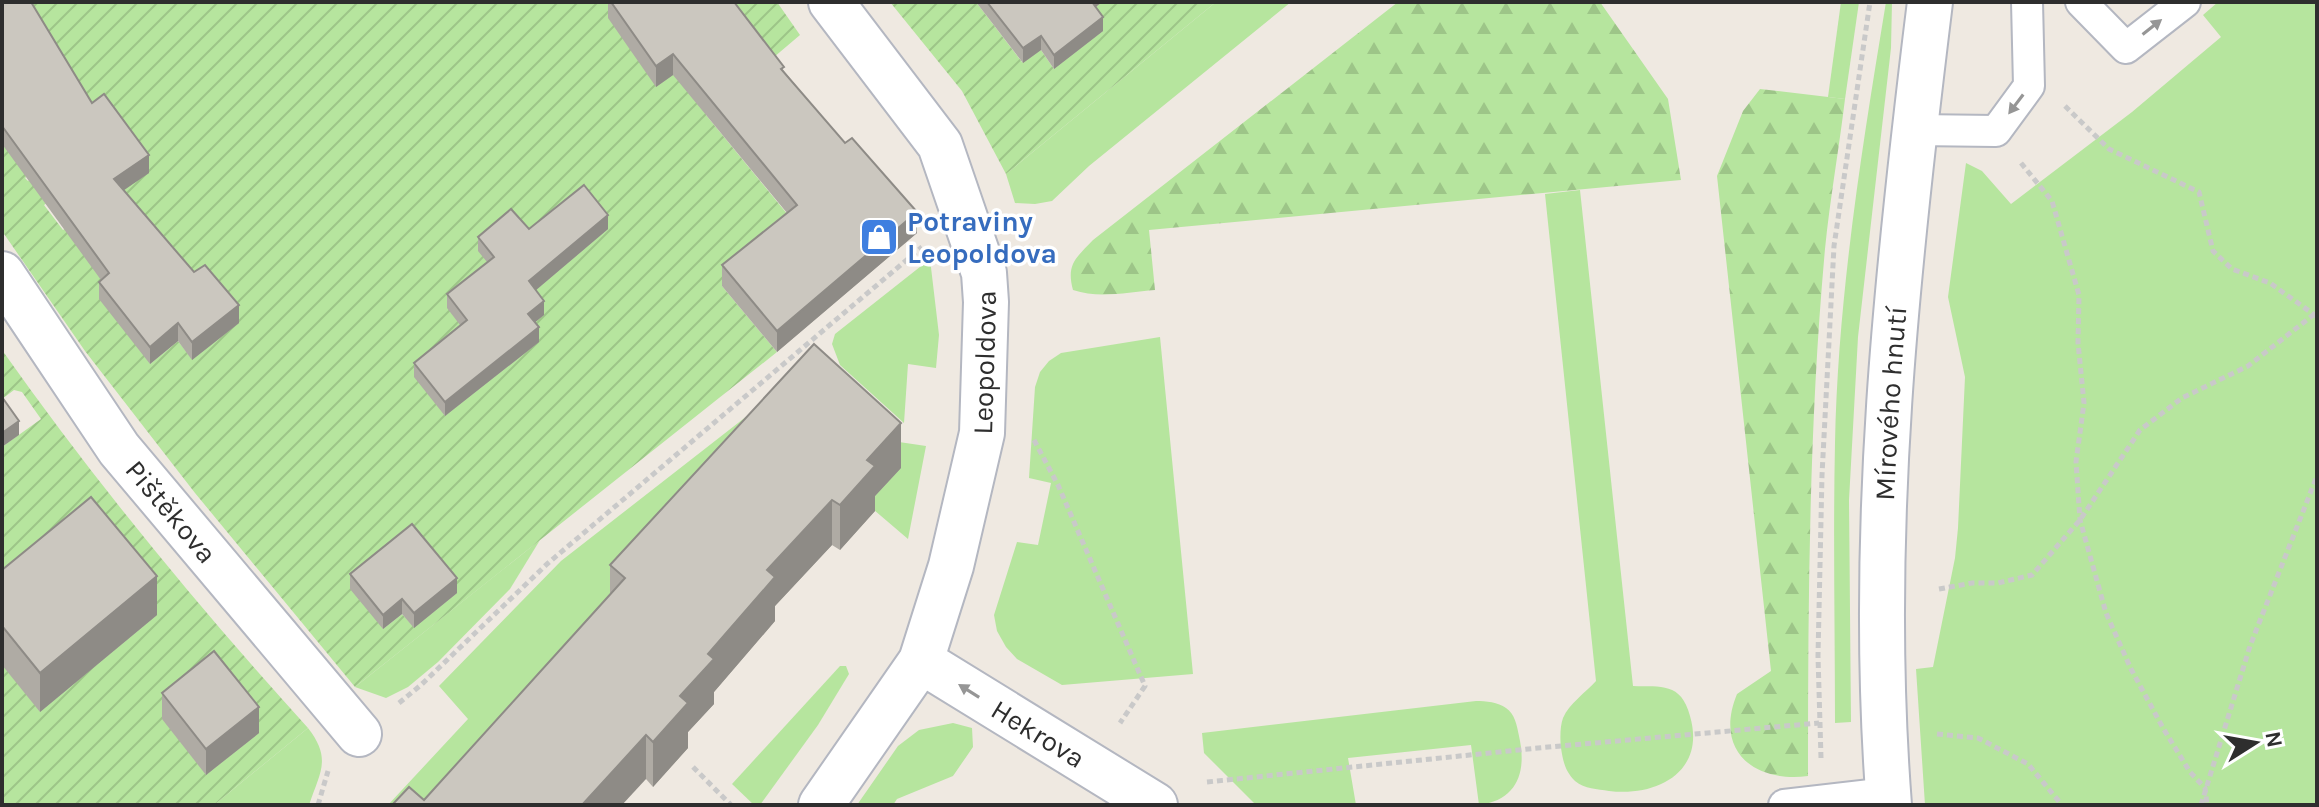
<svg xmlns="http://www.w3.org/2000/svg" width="2319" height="807" viewBox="0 0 2319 807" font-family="Karla,sans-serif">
	<defs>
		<pattern id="forest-firs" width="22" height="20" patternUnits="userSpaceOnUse" patternTransform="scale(2)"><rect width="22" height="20" fill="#b6e59e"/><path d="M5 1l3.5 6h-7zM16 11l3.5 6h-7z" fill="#9dc588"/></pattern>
		<pattern id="garden-furrows" width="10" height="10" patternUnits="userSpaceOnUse" patternTransform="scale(2)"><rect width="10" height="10" fill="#b6e59e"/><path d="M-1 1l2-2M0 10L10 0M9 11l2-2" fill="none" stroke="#9dc588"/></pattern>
	</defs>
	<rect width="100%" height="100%" fill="#efe9e1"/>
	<g fill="#b6e59e">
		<polygon points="1216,2 1291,2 1089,166 1052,201 1035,204 1015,203 1006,174"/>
		<polygon points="1841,2 1859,2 1845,99 1828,97"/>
		<path d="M1886,2H1892L1891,48L1858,337L1849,500L1851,722L1835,723C1835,630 1833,536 1835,443C1838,295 1862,148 1886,2Z"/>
		<polygon points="2218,2 2317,2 2317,805 1925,805 1916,669 1933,667 1955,558 1958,528 1965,377 1948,297 1966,163 1982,171 2011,204 2132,112 2221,37 2203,15"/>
		<path d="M1580,190L1633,686C1661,687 1681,682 1690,716C1706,771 1658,797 1609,791C1597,789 1585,789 1575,781C1565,771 1563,761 1561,748C1560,739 1560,726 1563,718C1569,704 1586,692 1596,681L1545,194Z"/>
		<polygon points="930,259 939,335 936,368 908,364 904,423 840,365 832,344 835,334"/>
		<polygon points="1160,337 1193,674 1062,685 1017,659 1006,647 997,631 994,615 1017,542 1038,545 1051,483 1029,478 1035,387 1040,372 1049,361 1061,353"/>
		<polygon points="797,377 899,442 926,446 908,539 867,504 460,805 388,805 468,719 439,686 561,561"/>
		<polygon points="540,540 510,589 438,662 408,687 386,698 355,687"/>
		<polygon points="840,666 846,666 849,674 818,725 760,805 754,805 732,784"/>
		<path d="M1476,701C1486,701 1498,702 1506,708C1515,714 1517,726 1519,736C1527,771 1518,800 1479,805L1471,745L1348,758L1356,805H1256L1204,753L1202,733Z"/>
		<polygon points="953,723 972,728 973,747 953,776 897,799 893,805 857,805 898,746 919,730"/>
		<path d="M308,728C332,759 320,772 309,805H214Z"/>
	</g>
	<g fill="url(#forest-firs)">
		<path d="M1398,2H1600L1668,99L1681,180L1149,230L1155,290C1128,292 1099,299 1073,290C1066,264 1076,258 1093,240Z"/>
		<path d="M1760,89L1845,99C1839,149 1830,199 1825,249C1809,424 1808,601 1808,776C1753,783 1714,750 1737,694L1771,671L1717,176L1743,111Z"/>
	</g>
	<g fill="url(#garden-furrows)" fill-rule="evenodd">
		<path d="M21,2H777L800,35L706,115L797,226L722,286L777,352L355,687L195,493L85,351L2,231V104ZM42,165L98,205L63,230L44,205L51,200L34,177L28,181L25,178ZM205,282L192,359L178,341L150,364ZM412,538L414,627L402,614L383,629Z"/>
		<polygon points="890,2 976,2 1022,62 1041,50 1054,69 1089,12 1102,2 1216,2 1006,174 962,91"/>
		<path d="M2,350C96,483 199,608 308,728L214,805H2V447L41,419L22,392L14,390L2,399Z"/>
	</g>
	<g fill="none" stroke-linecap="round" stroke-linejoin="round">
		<defs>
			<g id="lane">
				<polyline points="2081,2 2126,48 2185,2"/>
				<polyline points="1915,130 1996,131 2029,86 2027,2"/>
				<polyline points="1784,805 1888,793"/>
			</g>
			<g id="street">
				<path id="s1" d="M2,274L119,449L359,734"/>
				<path id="s2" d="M921,661L1155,805"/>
				<path id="s3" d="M821,805L921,661L951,566L982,433L986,302L984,273L940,145L831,2"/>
			</g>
			<g id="secondary">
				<path id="s4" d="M1889,805C1868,536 1897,268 1930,2"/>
			</g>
		</defs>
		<use href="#lane" stroke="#b4b7c1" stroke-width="34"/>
		<use href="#street" stroke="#b4b7c1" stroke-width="48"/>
		<use href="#secondary" stroke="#b4b7c1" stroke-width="48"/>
		<g stroke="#c9c9c9" stroke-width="5" stroke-dasharray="6 4" stroke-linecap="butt">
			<polyline points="2065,106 2109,149 2199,192 2213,251 2232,269 2270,283 2316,316"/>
			<polyline points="2021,163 2052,201 2079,295 2078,343 2084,403 2076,462 2080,520 2106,613 2131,669 2163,728 2190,772 2205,788 2207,805"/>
			<polyline points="1034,440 1058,485 1145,686 1120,723"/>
			<polyline points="1939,589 1972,583 1998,583 2032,575 2080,520 2140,430 2182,398 2248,366 2317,312"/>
			<polyline points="399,703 421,685 547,564 922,247"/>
			<polyline points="1937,734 1978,738 2028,764 2062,805"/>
			<polyline points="1821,758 1818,656 1822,475 1834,246 1870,2"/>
			<polyline points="693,767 731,805"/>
			<polyline points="1207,782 1538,748 1819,723"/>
			<polyline points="318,805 328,771"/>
			<polyline points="2201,805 2250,646 2317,476"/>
		</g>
		<use href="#lane" stroke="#fff" stroke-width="30"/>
		<use href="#street" stroke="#fff" stroke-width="44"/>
		<use href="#secondary" stroke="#fff" stroke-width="44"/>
	</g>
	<g fill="#afaba4">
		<polygon points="2,2 92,103 149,173 123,190 239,323 192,360 178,341 150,364 99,299 99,282 101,280 2,144"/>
		<polygon points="608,2 734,2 784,71 917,233 777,352 722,286 722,265 787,213 673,75 656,87 608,18"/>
		<polygon points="976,2 1102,2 1096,7 1103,31 1054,69 1041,50 1023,63"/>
		<polygon points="529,229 608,229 536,290 544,315 535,322 539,342 445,416 414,377 414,363 460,325 447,308 447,294 487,262 478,251 478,237"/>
		<polygon points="901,468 875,496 875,511 840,550 832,545 775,606 775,621 714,692 714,704 688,732 688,748 653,787 646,779 424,800 610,594 610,565"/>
		<polygon points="2,570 157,615 40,712 2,665"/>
		<polygon points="350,574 457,593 414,628 402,614 383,629 350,589"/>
		<polygon points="162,693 259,733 206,775 162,719"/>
	</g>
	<g fill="#8e8b86">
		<polygon points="1089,2 1102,2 1089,12"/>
		<polygon points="1103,17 1103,31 1054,69 1054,55"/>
		<polygon points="1041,36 1041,50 1023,63 1023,48"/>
		<polygon points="673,54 673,75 656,87 656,66"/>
		<polygon points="149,155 149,173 114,197 114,179"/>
		<polygon points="917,212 917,233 777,352 777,331"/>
		<polygon points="608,215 608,229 529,296 529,281"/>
		<polygon points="544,301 544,315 528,328 528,314"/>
		<polygon points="239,305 239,323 192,360 192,342"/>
		<polygon points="178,323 178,341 150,364 150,347"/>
		<polygon points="539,327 539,342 445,416 445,402"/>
		<polygon points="19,421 19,435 2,447 2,433"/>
		<polygon points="901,423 901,468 875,496 875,511 840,550 840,505 867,460"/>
		<polygon points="832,500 832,545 775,606 775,621 714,692 714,704 688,732 688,748 653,787 653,742 680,696 708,654 767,570"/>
		<polygon points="157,576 157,615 40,712 40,673"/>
		<polygon points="457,578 457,593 414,628 414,613"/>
		<polygon points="402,599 402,614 383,629 383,615"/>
		<polygon points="259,707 259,733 206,775 206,749"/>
		<polygon points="646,735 646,779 622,805 582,805"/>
	</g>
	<g fill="#cbc7bf" stroke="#8e8b86" stroke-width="2">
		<polygon points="2,2 31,2 92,103 104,94 149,155 114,179 194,272 205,265 239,305 192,342 178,323 150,347 99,282 109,273 2,126"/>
		<polygon points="611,2 734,2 784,67 781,69 845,143 852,138 917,212 777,331 722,265 797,205 673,54 656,66"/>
		<polygon points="987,2 1092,2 1103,17 1054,55 1041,36 1023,48"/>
		<polygon points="584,185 608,215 529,281 544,301 528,314 539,327 445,402 414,363 467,320 447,294 494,257 478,237 511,209 529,229"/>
		<polygon points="814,344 901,423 867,460 875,466 840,505 832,500 767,570 775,577 708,654 714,659 680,696 688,703 653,742 646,735 582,805 392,805 409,787 424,800 625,578 610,565"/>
		<polygon points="2,397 19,421 2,433"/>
		<polygon points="91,497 157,576 40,673 2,626 2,570"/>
		<polygon points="412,524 457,578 414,613 402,599 383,615 350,574"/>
		<polygon points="214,651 259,707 206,749 162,693"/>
	</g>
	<defs><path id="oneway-solid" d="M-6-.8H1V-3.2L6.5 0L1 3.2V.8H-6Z" transform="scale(2)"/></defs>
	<g fill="#969696">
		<use href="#oneway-solid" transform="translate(2152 27) rotate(-38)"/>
		<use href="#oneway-solid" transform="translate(2016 104) rotate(127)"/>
		<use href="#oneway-solid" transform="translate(969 691) rotate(-148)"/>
	</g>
	<defs>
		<symbol id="shop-square" viewBox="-11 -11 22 22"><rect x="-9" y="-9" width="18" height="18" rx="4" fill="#3f7fe0" stroke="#fff"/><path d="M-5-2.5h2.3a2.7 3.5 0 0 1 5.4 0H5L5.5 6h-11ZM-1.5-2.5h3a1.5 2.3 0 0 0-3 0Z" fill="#fff"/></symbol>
	</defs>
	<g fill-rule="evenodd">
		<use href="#shop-square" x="857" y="215" width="44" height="44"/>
	</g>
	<g text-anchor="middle" stroke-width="7" stroke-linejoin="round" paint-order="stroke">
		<g font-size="28" font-weight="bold" fill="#366cbe" stroke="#fff" text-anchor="start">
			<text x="907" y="231">Potraviny<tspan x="907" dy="32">Leopoldova</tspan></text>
		</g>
		<g font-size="28" fill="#2e2e2e" stroke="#fff">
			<text dy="10" stroke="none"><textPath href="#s3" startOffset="482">Leopoldova</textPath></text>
			<text dy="10" stroke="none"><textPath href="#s4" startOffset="402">Mírového hnutí</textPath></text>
			<text dy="10" stroke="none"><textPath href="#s1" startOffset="292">Pištěkova</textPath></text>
			<text dy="10" stroke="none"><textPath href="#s2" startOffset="138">Hekrova</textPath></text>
		</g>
	</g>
	<rect width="2319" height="807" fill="none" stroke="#2e2e2e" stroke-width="8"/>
	<g transform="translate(2255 743) rotate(79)" stroke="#ffffff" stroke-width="6" paint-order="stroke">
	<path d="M0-6L14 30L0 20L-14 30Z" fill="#2e2e2e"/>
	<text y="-12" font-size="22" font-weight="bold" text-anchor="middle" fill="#2e2e2e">N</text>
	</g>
</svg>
